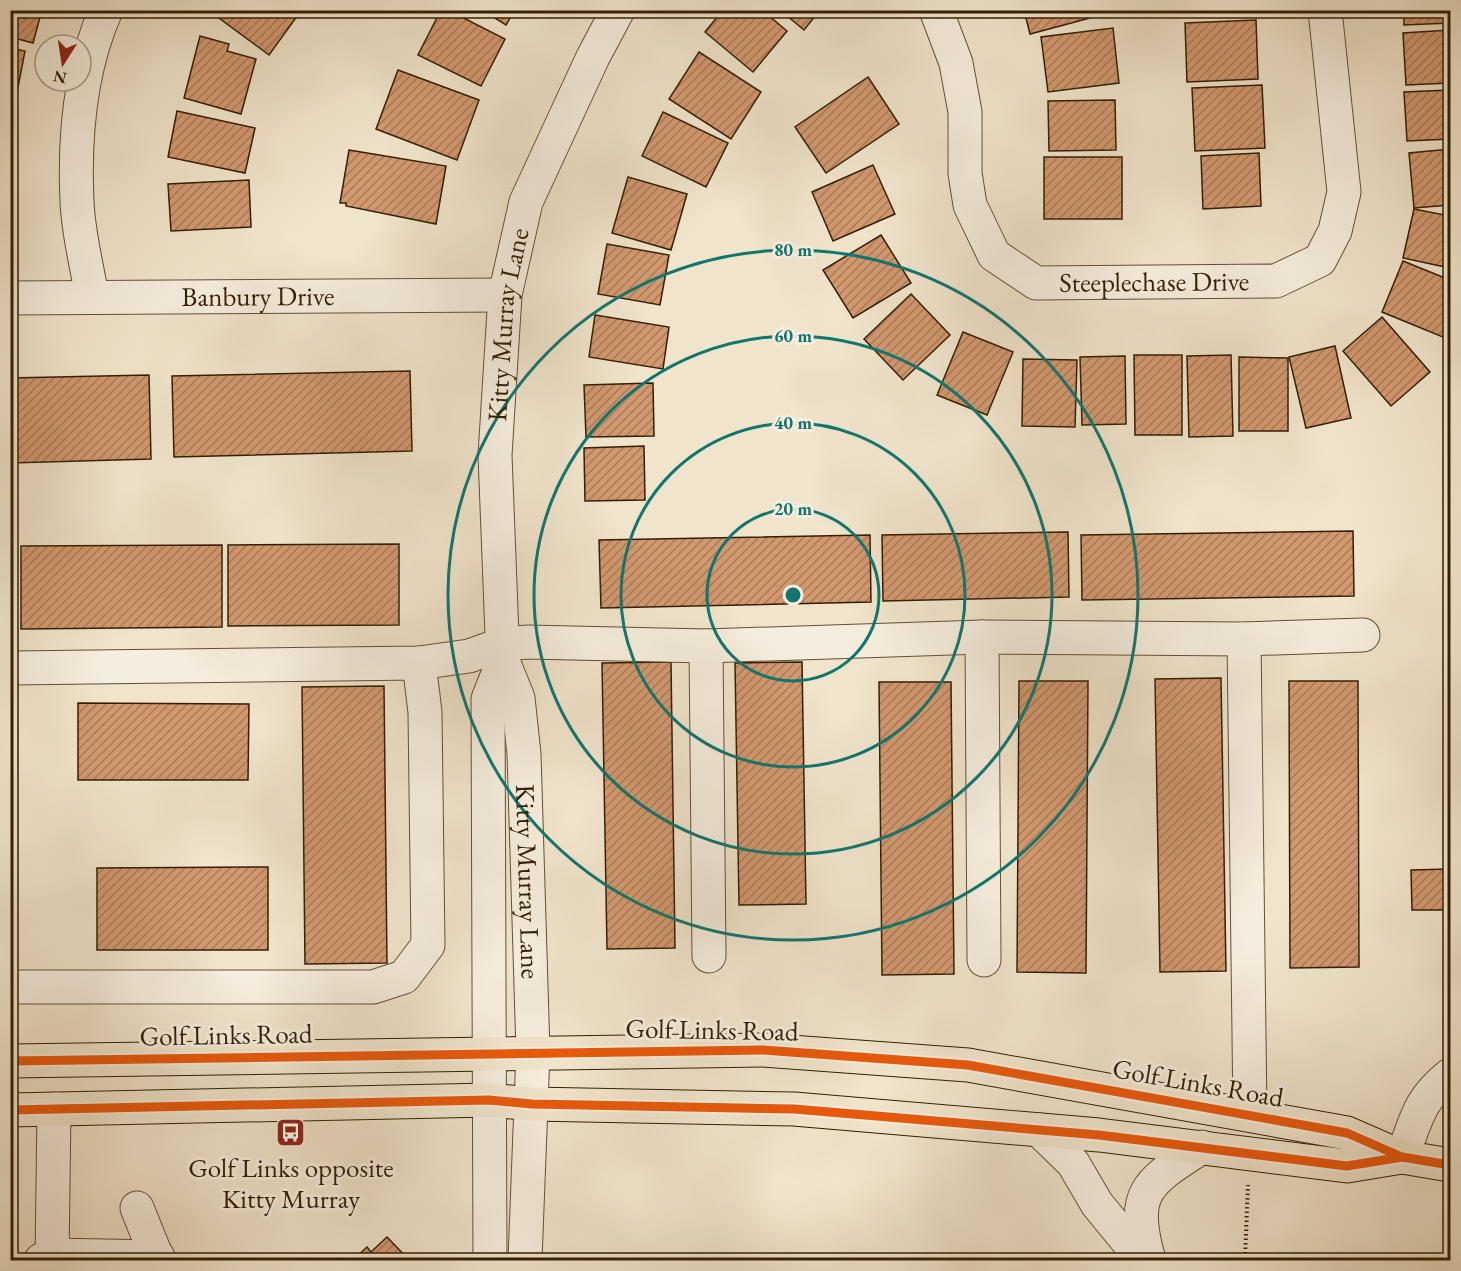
<svg xmlns="http://www.w3.org/2000/svg" width="1461" height="1271" viewBox="0 0 1461 1271" font-family="'EB Garamond',serif">
	<defs>
		<pattern id="building-hatch" width="6" height="6" patternUnits="userSpaceOnUse" patternTransform="scale(1.5)"><rect width="6" height="6" fill="#d2986f"/><path d="M-1 1l2-2M0 6l6-6M5 7l2-2" fill="none" stroke="#ab7b59"/></pattern>
	</defs>
	<rect width="100%" height="100%" fill="#f0e4cb"/>
	<filter id="stains"><feTurbulence type="fractalNoise" baseFrequency=".00333" numOctaves="4"/><feColorMatrix values="0 0 0 0 .2 0 0 0 0 .09 0 0 0 0 .02 0 0 0 .5 -.17"/></filter>
	<radialGradient id="worn" r=".72"><stop offset=".6" stop-color="#630" stop-opacity="0"/><stop offset="1" stop-color="#630" stop-opacity=".3"/></radialGradient>
	<g fill="url(#building-hatch)" stroke="#321f05" stroke-width="1.5">
		<polygon points="10,10 42,10 33,43 10,37"/>
		<polygon points="208,10 298,10 300,12 269,55"/>
		<polygon points="441,10 448,10 505,39 481,86 418,55"/>
		<polygon points="482,10 515,10 506,25"/>
		<polygon points="723,10 762,10 787,31 753,72 705,32"/>
		<polygon points="780,10 820,10 804,30"/>
		<polygon points="1024,10 1104,10 1105,14 1030,34"/>
		<polygon points="1404,10 1450,10 1450,23 1404,25"/>
		<polygon points="1256,20 1258,79 1187,82 1185,23"/>
		<polygon points="1113,28 1119,83 1048,92 1041,37"/>
		<polygon points="1450,30 1450,83 1406,85 1403,33"/>
		<polygon points="200,36 229,44 227,51 256,59 241,114 184,98"/>
		<polygon points="10,48 25,51 14,108 10,108"/>
		<polygon points="699,52 761,92 731,139 669,99"/>
		<polygon points="398,70 479,100 457,160 376,129"/>
		<polygon points="868,77 899,124 826,173 795,127"/>
		<polygon points="1262,85 1265,148 1195,151 1192,88"/>
		<polygon points="1450,90 1450,139 1407,141 1404,92"/>
		<polygon points="1115,100 1116,150 1049,151 1048,101"/>
		<polygon points="177,111 255,128 245,173 168,157"/>
		<polygon points="663,112 728,143 706,187 642,156"/>
		<rect x="10" y="145" width="7" height="80"/>
		<polygon points="1450,149 1450,205 1414,208 1409,153"/>
		<polygon points="349,150 446,166 436,224 346,206 346,203 340,203"/>
		<polygon points="1259,153 1261,206 1203,209 1201,156"/>
		<rect x="1044" y="157" width="78" height="62"/>
		<polygon points="873,165 895,214 833,241 812,192"/>
		<polygon points="628,177 687,194 671,250 612,233"/>
		<polygon points="249,180 251,227 171,231 168,184"/>
		<polygon points="1414,209 1450,216 1450,268 1403,258"/>
		<polygon points="881,235 911,283 853,318 823,270"/>
		<polygon points="607,244 669,255 660,305 598,294"/>
		<polygon points="1403,261 1450,280 1450,340 1382,312"/>
		<polygon points="911,294 950,335 903,380 864,339"/>
		<polygon points="595,315 669,327 663,369 589,357"/>
		<polygon points="1382,317 1430,372 1391,406 1343,351"/>
		<polygon points="963,332 1013,352 987,415 937,395"/>
		<polygon points="1335,346 1351,418 1306,428 1289,357"/>
		<polygon points="1134,355 1182,355 1182,435 1135,435"/>
		<polygon points="1231,355 1233,436 1189,437 1187,356"/>
		<polygon points="1125,356 1126,424 1082,425 1080,357"/>
		<polygon points="1239,357 1288,358 1288,431 1239,431"/>
		<polygon points="1023,359 1077,360 1075,427 1022,426"/>
		<polygon points="410,371 412,451 174,457 172,376"/>
		<polygon points="149,375 151,459 10,463 10,378"/>
		<polygon points="653,383 654,436 586,437 584,385"/>
		<polygon points="644,446 645,500 585,501 584,448"/>
		<polygon points="1353,531 1354,596 1082,600 1081,535"/>
		<polygon points="1068,532 1069,597 883,601 882,535"/>
		<polygon points="870,535 871,602 601,608 599,540"/>
		<polygon points="399,544 399,625 228,626 228,545"/>
		<polygon points="222,545 222,627 21,629 21,546"/>
		<polygon points="671,662 675,948 607,949 602,663"/>
		<polygon points="802,662 806,904 739,905 735,663"/>
		<polygon points="1221,678 1226,971 1160,972 1155,679"/>
		<polygon points="1019,681 1088,681 1086,973 1017,972"/>
		<polygon points="1289,681 1358,681 1359,967 1290,968"/>
		<polygon points="879,682 951,682 954,974 882,975"/>
		<polygon points="384,686 387,963 305,964 302,687"/>
		<polygon points="78,703 249,704 248,780 78,780"/>
		<polygon points="10,811 14,950 10,950"/>
		<polygon points="268,867 268,950 97,950 97,868"/>
		<polygon points="1450,869 1450,910 1412,910 1411,870"/>
		<polygon points="387,1237 409,1260 353,1260 367,1247 371,1252"/>
	</g>
	<g fill="none" stroke-linecap="round" stroke-linejoin="round">
		<defs>
			<g id="minor">
				<path id="s1" d="M936,10L956,63L965,112V173L970,205L994,255L1036,283L1276,281L1320,260L1335,231L1344,192L1325,10"/>
				<path d="M92,297C87,266 78,233 77,201C74,137 80,69 106,10"/>
				<path id="s2" d="M10,298L505,295"/>
				<polyline points="982,637 984,960"/>
				<polyline points="1244,639 1250,1114"/>
				<polyline points="706,646 709,956"/>
				<path id="s3" d="M503,661L518,698L524,754L533,1052L525,1260"/>
				<polyline points="10,668 419,663 469,656 503,644 528,642 706,646 982,637 1244,639 1363,635"/>
				<polyline points="10,987 373,987 404,977 428,945 425,712 419,663"/>
				<polyline points="1039,1130 1073,1163 1097,1204 1143,1260"/>
				<path d="M1402,1157C1416,1121 1418,1100 1450,1075"/>
				<polyline points="137,1208 158,1260"/>
				<polyline points="41,1260 52,1255 158,1257"/>
				<polyline points="52,1260 54,1109"/>
				<path id="s4" d="M490,1260L488,699L503,661L495,455L505,295L526,202L593,57L618,10"/>
				<path d="M1149,1260C1130,1192 1146,1183 1202,1147"/>
			</g>
			<g id="major">
				<polyline points="10,1061 763,1050 968,1065 1347,1133 1402,1157 1450,1165"/>
				<polyline points="10,1110 489,1100 532,1104 794,1109 1099,1135 1347,1166 1402,1157"/>
			</g>
		</defs>
		<use href="#minor" stroke="#625036" stroke-width="35"/>
		<use href="#major" stroke="#321f05" stroke-width="35"/>
		<polyline stroke="#321f05" stroke-width="4" stroke-dasharray="1.5 3" stroke-linecap="butt" points="1245,1258 1248,1185"/>
		<use href="#minor" stroke="#f5eddd" stroke-width="33"/>
		<use href="#major" stroke="#f0e4cb" stroke-width="33"/>
		<defs>
			<g id="cycleway">
				<polyline points="10,1061 763,1050 968,1065 1347,1133 1402,1157 1450,1165"/>
				<polyline points="10,1110 489,1100 532,1104 794,1109 1099,1135 1347,1166 1402,1157"/>
			</g>
		</defs>
		<use href="#cycleway" stroke="#f5eddd" stroke-width="13"/>
		<use href="#cycleway" stroke="#e8590c" stroke-width="9"/>
	</g>
	<g fill="none" stroke="#0f766e" stroke-width="3">
		<circle cx="793" cy="595" r="86"/>
		<circle cx="793" cy="595" r="172"/>
		<circle cx="793" cy="595" r="259"/>
		<circle cx="793" cy="595" r="345"/>
	</g>
	<defs>
		<symbol id="bus-square" viewBox="-11 -11 22 22"><rect x="-9" y="-9" width="18" height="18" rx="4" fill="#8f2418" stroke="#f5eddd"/><path d="M-5-6H5V4H4V6H2V4H-2V6H-4V4H-5ZM-3.5-4V0h7V-4ZM-3.5 1.2v1.5H-2V1.2ZM2 1.2v1.5H3.5V1.2Z" fill="#fff"/></symbol>
	</defs>
	<g fill-rule="evenodd">
		<use href="#bus-square" x="274" y="1116" width="33" height="33"/>
	</g>
	<g text-anchor="middle" stroke-width="6" stroke-linejoin="round" paint-order="stroke">
		<g font-size="27" fill="#321f05" stroke="#f5eddd">
			<text dy="9" stroke="none"><textPath href="#s1" startOffset="424">Steeplechase Drive</textPath></text>
			<text dy="9" stroke="none"><textPath href="#s2" startOffset="248">Banbury Drive</textPath></text>
			<text dy="9" stroke="none"><textPath href="#s4" startOffset="939">Kitty Murray Lane</textPath></text>
			<text dy="9" stroke="none"><textPath href="#s3" startOffset="224">Kitty Murray Lane</textPath></text>
			<text transform="translate(712 1030) rotate(1)" y="9">Golf Links Road</text>
			<text transform="translate(226 1035) rotate(-1)" y="9">Golf Links Road</text>
			<text transform="translate(1198 1083) rotate(10)" y="9">Golf Links Road</text>
		</g>
		<g font-size="27" fill="#321f05" stroke="#f5eddd">
			<text x="291" y="1177">Golf Links opposite<tspan x="291" dy="31">Kitty Murray</tspan></text>
		</g>
	</g>
	<circle cx="793" cy="595" r="9" fill="#0f766e" stroke="#f5eddd" stroke-width="3"/>
	<g font-size="18" text-anchor="middle" font-weight="bold" fill="#0f766e" stroke="#f5eddd" stroke-width="6" stroke-linejoin="round" paint-order="stroke">
		<text x="793" y="256">80 m</text>
		<text x="793" y="342">60 m</text>
		<text x="793" y="429">40 m</text>
		<text x="793" y="515">20 m</text>
	</g>
	<rect width="1461" height="1271" fill="none" stroke="#f0e4cb" stroke-width="36"/>
	<rect x="12" y="12" width="1437" height="1247" fill="none" stroke="#321f05" stroke-width="3"/>
	<rect x="18" y="18" width="1425" height="1235" fill="none" stroke="#321f05" stroke-width="1.5"/>
	<g transform="translate(63 63) rotate(192)"><circle r="28" fill="#f5eddd" stroke="#a79b87" stroke-width="1.5"/>
	<path d="M0-4.5L10 22L0 15L-10 22Z" fill="#8f2418"/>
	<text y="-9" font-size="16" font-weight="bold" text-anchor="middle" fill="#321f05">N</text>
	</g>
	<rect width="100%" height="100%" filter="url(#stains)"/>
	<rect width="100%" height="100%" fill="url(#worn)"/>
</svg>
